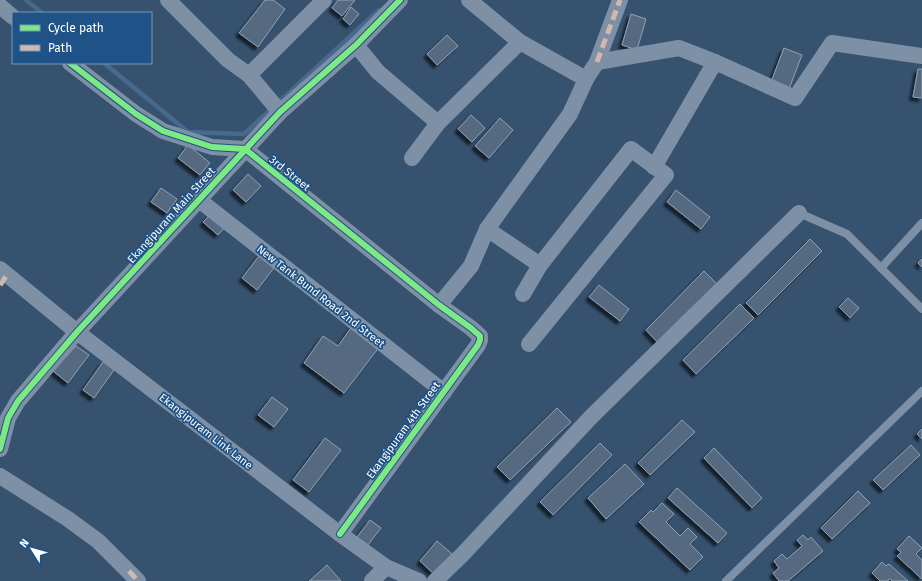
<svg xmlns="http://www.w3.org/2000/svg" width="922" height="581" viewBox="0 0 922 581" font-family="'Fira Sans',sans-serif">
	<defs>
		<filter id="shadow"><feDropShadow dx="-3.5" dy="3.5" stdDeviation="1" flood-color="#0009"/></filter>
	</defs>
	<rect width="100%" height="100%" fill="#36526f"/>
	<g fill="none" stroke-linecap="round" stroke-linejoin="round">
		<g stroke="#466a8f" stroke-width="4.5">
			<polyline points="26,0 42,13"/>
			<polyline points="104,63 188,132 244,134 379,10"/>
		</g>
	</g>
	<g fill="#546a81" stroke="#91a1b3" filter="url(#shadow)">
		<polygon points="265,0 273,0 285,9 258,47 239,33"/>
		<polygon points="338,0 355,0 342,16 332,8"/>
		<polygon points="351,7 359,14 350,25 343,19"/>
		<polygon points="631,14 646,19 637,50 622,45"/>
		<polygon points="447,35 458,46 437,65 427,54"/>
		<polygon points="784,48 802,55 789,89 771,82"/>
		<polygon points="918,69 922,69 922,98 913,97"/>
		<polygon points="471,115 485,128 472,142 458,129"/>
		<polygon points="500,118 513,130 489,158 475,146"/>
		<polygon points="188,145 210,163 200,175 178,158"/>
		<polygon points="248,174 261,186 246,202 233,190"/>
		<polygon points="161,188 177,199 167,213 151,202"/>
		<polygon points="676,190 710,217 701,229 667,202"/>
		<polygon points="212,213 226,226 218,235 203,222"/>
		<polygon points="810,239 822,251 758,315 746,303"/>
		<polygon points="262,252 277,264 257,290 242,278"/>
		<polygon points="922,259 922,267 918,263"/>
		<polygon points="704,271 718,285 659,344 646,330"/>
		<polygon points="599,285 629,309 620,321 589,297"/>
		<polygon points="848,298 859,308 850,318 839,307"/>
		<polygon points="740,304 754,318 696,374 683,360"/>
		<polygon points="353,325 380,346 344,393 304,363 323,336 338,346"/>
		<polygon points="76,346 89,355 68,383 53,371"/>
		<polygon points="103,362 114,370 94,398 83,390"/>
		<polygon points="272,397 288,409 274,427 258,415"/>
		<polygon points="557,408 571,422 510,480 497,467"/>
		<polygon points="682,420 695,432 650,475 638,463"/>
		<polygon points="922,429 922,439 917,434"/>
		<polygon points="325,438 341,450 309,492 293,480"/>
		<polygon points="600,443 612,455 553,515 540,502"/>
		<polygon points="911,445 920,455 883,490 873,480"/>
		<polygon points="714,448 762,498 752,508 704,458"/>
		<polygon points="625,464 644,484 606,519 588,498"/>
		<polygon points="677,488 727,533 718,543 668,498"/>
		<polygon points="858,491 870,503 832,539 821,528"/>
		<polygon points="662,503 674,514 666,522 680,536 688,528 697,537 690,544 703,557 690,570 639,522 651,510 653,512"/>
		<polygon points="370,520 381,528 368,545 357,537"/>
		<polygon points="803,535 808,540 811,537 823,551 788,581 779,581 773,573 779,568 774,561 782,554 787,559 802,546 797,540"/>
		<polygon points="909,536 922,548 916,554 922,560 922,579 897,556 901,552 897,549"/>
		<polygon points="437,541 452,554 434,574 420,561"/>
		<polygon points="882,562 886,566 889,564 908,581 892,581 890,579 887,581 880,581 872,573"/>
		<polygon points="327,565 341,581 309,581"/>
	</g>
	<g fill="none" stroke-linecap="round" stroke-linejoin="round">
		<g stroke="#7d90a5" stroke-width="8">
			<polyline points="799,213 847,234 922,309"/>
			<polyline points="881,268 922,223"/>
			<polyline points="726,581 922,391"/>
		</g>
		<g stroke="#7d90a5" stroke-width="16">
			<polyline points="168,0 228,60 249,75 280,112"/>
			<polyline points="469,0 520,42 586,79"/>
			<polyline points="0,6 13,17"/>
			<polyline points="356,45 378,72 438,123"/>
			<polyline points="597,62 679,48 715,62 795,98 832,43 922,56"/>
			<polyline points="70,63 136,114 163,131 212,147 245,149 439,305 471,328 480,336 480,340 478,345 340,534"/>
			<polyline points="249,75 324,0"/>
			<polyline points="412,158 438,123 520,42"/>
			<polyline points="654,167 715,62"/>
			<polyline points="199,200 444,392"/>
			<polyline points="487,229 540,265"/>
			<polyline points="0,269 77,332 340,534 386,567 419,581"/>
			<polyline points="523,294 540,265 631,149 666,175 529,344"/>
			<polyline points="439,305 471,266 487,229 570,114 586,79 597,62 620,0"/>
			<polyline points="0,449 8,418 18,401 77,332 280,112 356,45 400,0"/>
			<polyline points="0,476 68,519 98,541 138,581"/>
			<polyline points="372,581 386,567"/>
			<polyline points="435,581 462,555 591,417 799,213"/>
		</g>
		<g stroke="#d1b7ad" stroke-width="5" stroke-dasharray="10 5" stroke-linecap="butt">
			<polyline points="597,62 620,0"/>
			<polyline points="0,285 7,275"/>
			<polyline points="129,571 138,581"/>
		</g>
		<defs>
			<g id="cycleway">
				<polyline points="70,63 136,114 163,131 212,147 245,149 439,305 471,328 480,336 480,340 478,345 340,534"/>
				<polyline points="0,449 8,418 18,401 77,332 280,112 356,45 400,0"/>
			</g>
		</defs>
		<use href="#cycleway" stroke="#1f5286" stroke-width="8"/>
		<use href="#cycleway" stroke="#7ce984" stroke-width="6"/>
	</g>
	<g text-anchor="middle" stroke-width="3.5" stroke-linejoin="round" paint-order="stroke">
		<g font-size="11" fill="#fff" stroke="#1f5286">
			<text transform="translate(290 173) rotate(39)" y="4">3rd Street</text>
			<text transform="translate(171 215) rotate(-48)" y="4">Ekangipuram Main Street</text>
			<text transform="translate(321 296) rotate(38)" y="4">New Tank Bund Road 2nd Street</text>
			<text transform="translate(403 430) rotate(-54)" y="4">Ekangipuram 4th Street</text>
			<text transform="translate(206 431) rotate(38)" y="4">Ekangipuram Link Lane</text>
		</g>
	</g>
	<rect x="12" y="12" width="140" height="52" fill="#1f5286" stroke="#7997b6"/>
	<rect x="20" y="25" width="20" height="6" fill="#7ce984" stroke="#7997b6"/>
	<text x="48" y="32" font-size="12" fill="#ffffff">Cycle path</text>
	<rect x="20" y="45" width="20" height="6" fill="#d1b7ad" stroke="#7997b6"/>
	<text x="48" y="52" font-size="12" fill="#ffffff">Path</text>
	<g transform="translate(32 549) rotate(307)" stroke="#1f5286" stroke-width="3" paint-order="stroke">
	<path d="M0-3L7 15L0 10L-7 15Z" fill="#ffffff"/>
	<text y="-6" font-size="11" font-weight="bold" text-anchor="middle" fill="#ffffff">N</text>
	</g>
</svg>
